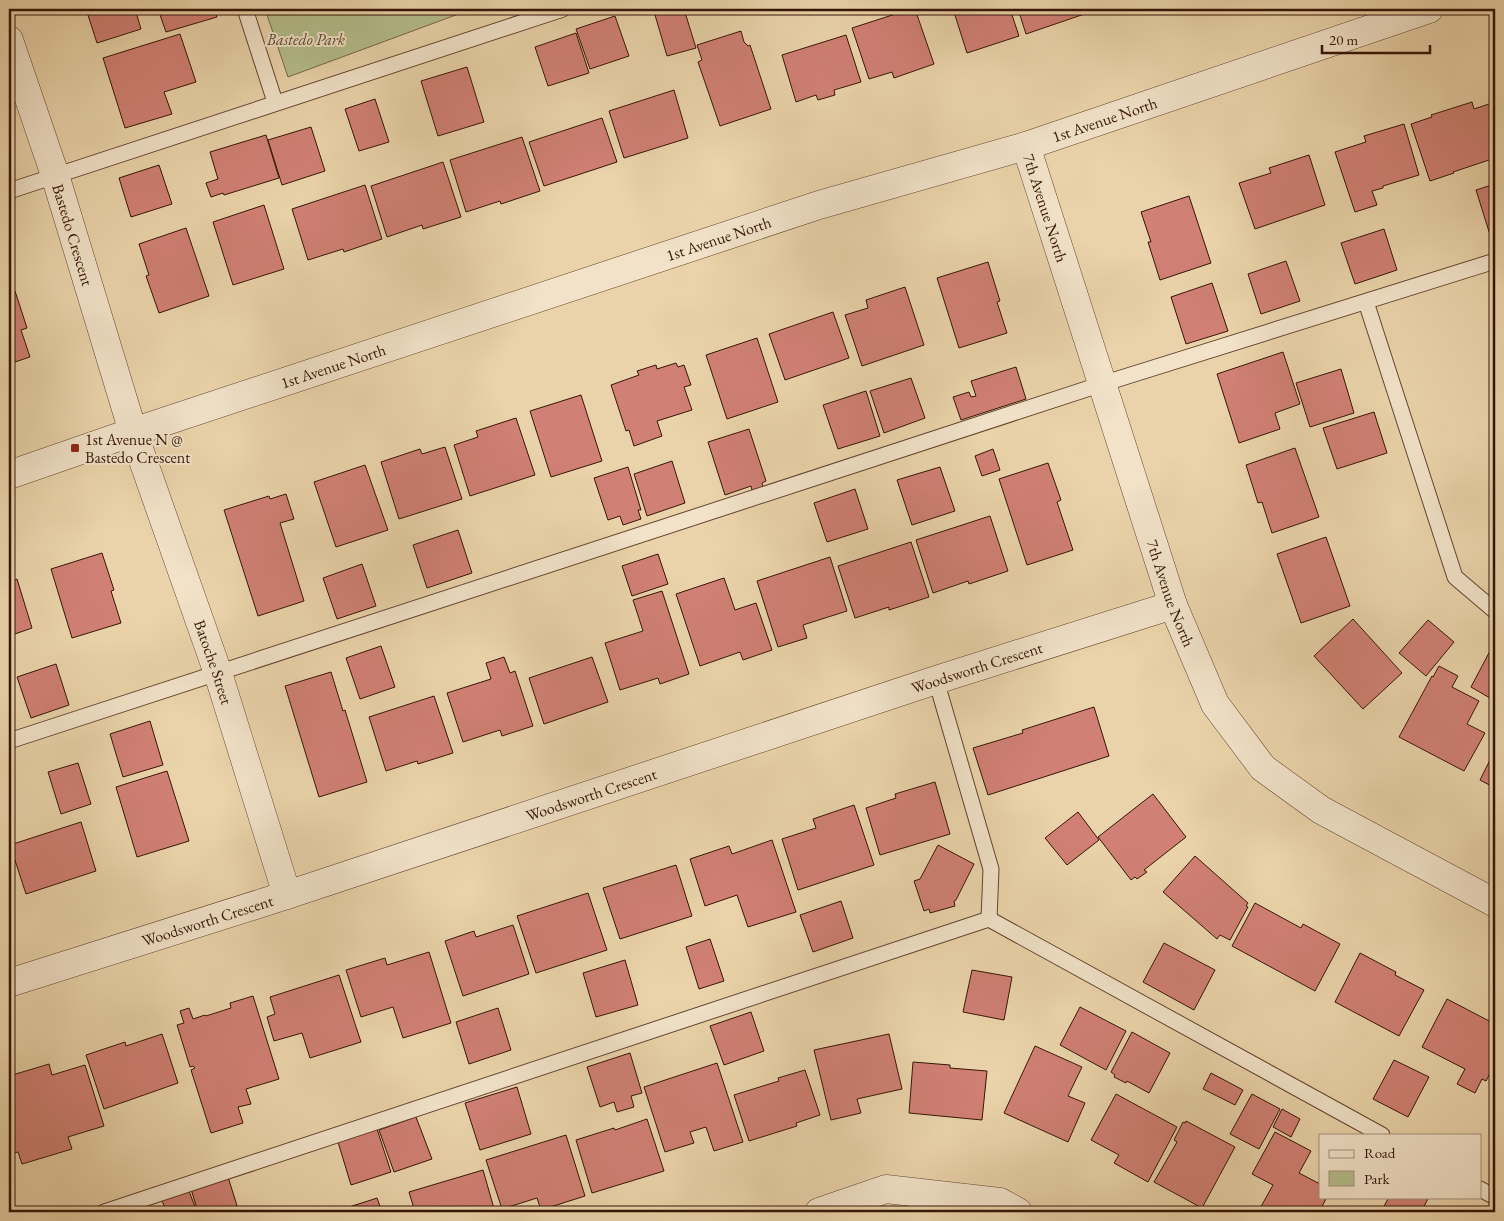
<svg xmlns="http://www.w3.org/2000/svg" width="1504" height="1221" viewBox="0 0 1504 1221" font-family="'EB Garamond',serif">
	<rect width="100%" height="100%" fill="#ead3aa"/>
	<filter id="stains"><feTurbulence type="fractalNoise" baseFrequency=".004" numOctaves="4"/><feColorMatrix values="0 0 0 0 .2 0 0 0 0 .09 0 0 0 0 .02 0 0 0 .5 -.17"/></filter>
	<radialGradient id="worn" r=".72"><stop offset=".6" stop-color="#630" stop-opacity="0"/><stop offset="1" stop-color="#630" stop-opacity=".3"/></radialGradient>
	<polygon fill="#b4bd8b" stroke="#756948" points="265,9 472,9 288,77"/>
	<g fill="#d08074" stroke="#361506">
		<polygon points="86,9 135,9 141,29 97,43"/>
		<polygon points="158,9 214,9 217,17 166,32"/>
		<polygon points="676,9 684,9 696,48 667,56 655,15"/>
		<polygon points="808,9 829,9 810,15"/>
		<polygon points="911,9 915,9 934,64 894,78 892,72 869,79 852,28"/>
		<polygon points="953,9 1010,9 1019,36 967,53"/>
		<polygon points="1018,9 1099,9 1026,34"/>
		<polygon points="615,16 629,56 590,69 576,29"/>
		<polygon points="741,31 744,42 748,46 750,45 771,109 720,126 698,62 702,60 697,45"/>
		<polygon points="576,33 589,73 548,86 535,47"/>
		<polygon points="180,34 196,82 164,92 172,114 125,128 103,58"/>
		<polygon points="846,35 861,82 834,90 835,95 818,100 816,95 796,102 782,55"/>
		<polygon points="467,67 484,122 438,136 421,81"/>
		<polygon points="674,90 688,138 624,158 609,111"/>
		<polygon points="375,99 389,142 359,151 345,109"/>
		<polygon points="1472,102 1474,109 1495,102 1495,158 1453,172 1454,173 1430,181 1411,124 1432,117 1431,115"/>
		<polygon points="602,118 617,162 544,186 529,142"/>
		<polygon points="1404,124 1419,175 1383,186 1383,188 1372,191 1377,205 1355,212 1335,152 1366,142 1364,136"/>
		<polygon points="311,127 325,171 282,185 268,140"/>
		<polygon points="266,135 279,178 224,195 223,193 211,197 206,183 218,179 210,152"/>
		<polygon points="522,137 540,191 501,204 500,201 466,212 450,160"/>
		<polygon points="1309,155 1325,205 1255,229 1239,183 1271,173 1269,168"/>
		<polygon points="443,162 461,217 423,229 422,225 387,237 371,186"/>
		<polygon points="159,165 172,204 131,217 119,178"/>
		<polygon points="1495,184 1495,236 1491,238 1476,190"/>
		<polygon points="365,185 382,239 344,252 343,249 308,260 292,209"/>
		<polygon points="1189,196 1211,263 1160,280 1148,242 1151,242 1141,212"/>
		<polygon points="264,205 284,269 233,285 213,222"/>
		<polygon points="186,228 209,296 159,313 146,276 149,275 139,244"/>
		<polygon points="1384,229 1397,270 1355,284 1341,243"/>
		<polygon points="1286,261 1300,301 1261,314 1248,274"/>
		<polygon points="988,262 1000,301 997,302 1007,333 959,348 937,278"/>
		<polygon points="1212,283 1228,331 1186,344 1171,297"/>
		<polygon points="905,287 924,345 862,366 845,315 868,308 866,300"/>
		<polygon points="15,291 27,328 21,330 30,357 9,364 9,293"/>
		<polygon points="833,312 849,358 785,380 769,334"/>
		<polygon points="757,338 778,402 727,419 706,355"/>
		<polygon points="1283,352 1300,404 1275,413 1280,429 1239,443 1217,374"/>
		<polygon points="676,363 678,367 684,365 691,385 684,387 692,410 657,421 662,436 634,446 629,430 626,431 611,385 639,375 637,371 656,365 657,369"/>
		<polygon points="1016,367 1026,399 961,420 953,397 969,392 971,397 976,396 971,381"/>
		<polygon points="1341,369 1354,413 1310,427 1296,383"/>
		<polygon points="911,378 925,418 884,433 870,391"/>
		<polygon points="866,391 880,436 838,449 823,405"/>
		<polygon points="581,395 602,461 551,477 530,411"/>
		<polygon points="1374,412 1387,453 1337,469 1323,428"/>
		<polygon points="516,418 535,475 470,496 454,445 478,437 476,431"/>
		<polygon points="749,429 766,481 762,483 763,487 752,490 751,486 725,495 708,442"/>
		<polygon points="445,447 462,499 399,519 381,462 420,449 422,454"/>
		<polygon points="1295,448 1319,517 1272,533 1262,502 1258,503 1246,465"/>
		<polygon points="993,449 1000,470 982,476 975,456"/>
		<polygon points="672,461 685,503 647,516 634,474"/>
		<polygon points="1048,463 1061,500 1057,502 1073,550 1027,565 999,479"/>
		<polygon points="365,465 388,530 336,547 314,482"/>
		<polygon points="628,467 641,510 638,510 641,519 623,525 620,516 608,520 594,478"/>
		<polygon points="940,467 955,511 912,525 897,480"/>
		<polygon points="855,489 868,529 827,542 814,503"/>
		<polygon points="286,494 294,519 280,523 304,601 258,616 224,510 269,496 270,499"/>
		<polygon points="990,516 1008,571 969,584 968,581 933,593 916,540"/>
		<polygon points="458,530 472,573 427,588 413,545"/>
		<polygon points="1326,537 1350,606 1301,623 1277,554"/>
		<polygon points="911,542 929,597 889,610 889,607 855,618 838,566"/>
		<polygon points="102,553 114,590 111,591 121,623 72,638 51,569"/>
		<polygon points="658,554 668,584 632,596 622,566"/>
		<polygon points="830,557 847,611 803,625 807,638 778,647 757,581"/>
		<polygon points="362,564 376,606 337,619 323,578"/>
		<polygon points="724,578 735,610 756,603 772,650 743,660 740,652 700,666 676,594"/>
		<polygon points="17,579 32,628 9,636 9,582"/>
		<polygon points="662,591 689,674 660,684 658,678 620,690 605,643 643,631 633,600"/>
		<polygon points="1353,619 1402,673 1363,709 1314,656"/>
		<polygon points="1428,620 1454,642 1426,676 1399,653"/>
		<polygon points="381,646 395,687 360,699 346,658"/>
		<polygon points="1491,649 1495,651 1495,701 1471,687"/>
		<polygon points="504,657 510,673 515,671 533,726 502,736 500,730 463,742 447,693 491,679 486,663"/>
		<polygon points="592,657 608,702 544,724 529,678"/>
		<polygon points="56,664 69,705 31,718 17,677"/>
		<polygon points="1439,666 1458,676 1452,687 1479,701 1467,724 1485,733 1464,771 1399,737 1432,676 1433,677"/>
		<polygon points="331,672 343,711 345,710 367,782 319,797 285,686"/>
		<polygon points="434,696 453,753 418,764 417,761 386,771 369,717"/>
		<polygon points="1094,707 1109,756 988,795 973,748 1023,733 1022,730"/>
		<polygon points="150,721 163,765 123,777 110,734"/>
		<polygon points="1495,750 1495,788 1480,780"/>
		<polygon points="78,763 91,804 61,814 48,772"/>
		<polygon points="167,771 189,841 137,857 116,787"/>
		<polygon points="935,782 950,834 880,855 866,808 896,798 895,794"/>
		<polygon points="1153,794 1186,837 1144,870 1147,872 1137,879 1135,877 1131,880 1098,837"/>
		<polygon points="854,805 874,865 798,890 782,839 816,828 813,819"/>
		<polygon points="1078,812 1099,840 1067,865 1045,838"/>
		<polygon points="81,822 96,871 26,894 10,845"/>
		<polygon points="772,840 796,912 748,927 737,895 705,906 690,859 729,846 732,854"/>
		<polygon points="938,845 974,864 956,900 954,901 955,906 930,913 929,909 924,911 914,881 920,879"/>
		<polygon points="1195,856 1248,903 1246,906 1248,907 1230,940 1220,935 1217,939 1163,892"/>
		<polygon points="676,865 692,916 620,939 603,888"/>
		<polygon points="588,893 607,950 536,973 517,916"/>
		<polygon points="841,901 853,938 813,952 800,915"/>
		<polygon points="1255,903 1301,928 1303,924 1340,944 1315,991 1232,946"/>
		<polygon points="513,925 529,974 463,996 445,941 474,931 476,937"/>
		<polygon points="710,939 724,981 699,989 686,947"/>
		<polygon points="1164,943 1215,970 1194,1010 1143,982"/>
		<polygon points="429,952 451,1023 403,1038 393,1007 361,1017 346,970 385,958 387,965"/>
		<polygon points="1360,953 1396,972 1395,975 1424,990 1399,1036 1335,1002"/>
		<polygon points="625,960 638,1005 596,1017 583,973"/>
		<polygon points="972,970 1012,977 1004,1020 963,1012"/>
		<polygon points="339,975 361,1042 310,1058 302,1033 274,1041 267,1017 275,1014 270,997"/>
		<polygon points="253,996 279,1079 246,1089 251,1104 238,1107 243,1123 211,1133 191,1070 195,1068 193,1066 190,1067 177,1025 184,1023 180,1011 189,1008 193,1019 205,1015 206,1016 231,1008 230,1003"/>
		<polygon points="1447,999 1495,1024 1495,1064 1486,1081 1482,1079 1475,1093 1457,1084 1465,1069 1422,1047"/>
		<polygon points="1080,1007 1126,1031 1106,1070 1060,1045"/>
		<polygon points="498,1008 511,1050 469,1064 456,1022"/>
		<polygon points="751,1012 764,1051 724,1065 710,1026"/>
		<polygon points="1132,1032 1170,1053 1149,1093 1127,1081 1126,1083 1114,1077 1115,1075 1111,1072"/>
		<polygon points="162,1034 178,1083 104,1109 86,1055 125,1042 126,1046"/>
		<polygon points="889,1034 902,1089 857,1099 861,1113 831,1120 814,1050"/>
		<polygon points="1035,1046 1082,1067 1068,1096 1085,1103 1068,1142 1004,1113"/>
		<polygon points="630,1053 642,1093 631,1096 634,1107 617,1112 614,1102 600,1107 587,1067"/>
		<polygon points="1394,1060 1429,1077 1408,1117 1373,1099"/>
		<polygon points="913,1062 950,1065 950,1068 987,1071 982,1120 909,1113"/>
		<polygon points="717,1063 743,1142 714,1151 706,1127 690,1132 694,1143 665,1152 644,1087"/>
		<polygon points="49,1064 52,1075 85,1065 104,1126 68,1137 72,1149 22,1164 18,1152 14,1153 9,1135 9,1076"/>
		<polygon points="805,1070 820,1115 796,1123 797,1126 749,1141 734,1095 779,1081 778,1078"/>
		<polygon points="1211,1073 1243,1090 1235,1105 1203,1089"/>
		<polygon points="1495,1083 1495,1096 1490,1094"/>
		<polygon points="517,1087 531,1134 480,1150 465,1103"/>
		<polygon points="1116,1094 1177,1127 1148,1182 1114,1163 1119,1155 1091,1140"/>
		<polygon points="1252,1094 1280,1109 1259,1149 1230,1134"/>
		<polygon points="1282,1109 1300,1119 1291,1137 1273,1127"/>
		<polygon points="416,1117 432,1159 394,1172 379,1130"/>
		<polygon points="647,1119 664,1171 592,1193 576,1140 614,1128 615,1130"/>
		<polygon points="1186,1121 1235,1147 1202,1208 1154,1182 1177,1142 1174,1140 1183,1122 1185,1123"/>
		<polygon points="377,1129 391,1172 351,1185 338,1142"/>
		<polygon points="1275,1132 1311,1151 1299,1173 1320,1184 1320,1197 1327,1197 1319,1212 1258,1212 1273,1185 1252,1174"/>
		<polygon points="566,1135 585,1196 541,1210 537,1198 502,1209 486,1160"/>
		<polygon points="483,1170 495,1212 415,1212 409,1192"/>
		<polygon points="228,1177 239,1212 198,1212 191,1189"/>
		<polygon points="189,1191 197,1212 166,1212 162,1200"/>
		<polygon points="1389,1197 1429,1197 1421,1212 1381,1212"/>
		<polygon points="377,1198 382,1212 333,1212 368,1201"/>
	</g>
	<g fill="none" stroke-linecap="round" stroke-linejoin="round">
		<defs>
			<g id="service">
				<polyline points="245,9 275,102"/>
				<polyline points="9,191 563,9"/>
				<polyline points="1366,302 1455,577 1495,611"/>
				<polyline points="936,680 991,869 989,919"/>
				<polyline points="9,741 1102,384 1495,261"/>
				<polyline points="1480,1189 1495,1197"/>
				<polyline points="104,1212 989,919 1382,1135"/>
			</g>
			<g id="minor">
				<path id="s1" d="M9,40L55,175L133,432L218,673L287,895"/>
				<path id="s2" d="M1026,146L1173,605L1215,704L1263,768L1321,810L1495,903"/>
				<path id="s3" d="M9,983L287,895L936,680L1173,605"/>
				<polyline points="819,1212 886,1189 1000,1202 1018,1212"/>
			</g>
			<g id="tertiary">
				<path id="s4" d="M9,475L133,432L819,205L1026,146L1429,9"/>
			</g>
		</defs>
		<use href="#service" stroke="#63442f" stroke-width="17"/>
		<use href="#minor" stroke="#63442f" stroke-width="29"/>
		<use href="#tertiary" stroke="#63442f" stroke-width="29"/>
		<use href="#service" stroke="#f1e2c8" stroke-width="15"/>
		<use href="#minor" stroke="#f1e2c8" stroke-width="28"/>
		<use href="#tertiary" stroke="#f1e2c8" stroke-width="28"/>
	</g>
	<rect fill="#8f2418" stroke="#f1e2c8" stroke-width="2" x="70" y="443" width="10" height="10" rx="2.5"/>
	<g text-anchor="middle" stroke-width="4" stroke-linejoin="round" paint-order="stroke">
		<g font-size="16" font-style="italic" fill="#5c472e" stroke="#f1e2c8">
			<text x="306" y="45">Bastedo Park</text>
		</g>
		<g font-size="16" fill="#361506" stroke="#f1e2c8">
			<text dy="6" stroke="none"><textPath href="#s4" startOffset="1152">1st Avenue North</textPath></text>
			<text dy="6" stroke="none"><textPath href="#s2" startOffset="65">7th Avenue North</textPath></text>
			<text dy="6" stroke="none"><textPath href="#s1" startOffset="205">Bastedo Crescent</textPath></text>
			<text dy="6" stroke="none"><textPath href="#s4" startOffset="748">1st Avenue North</textPath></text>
			<text dy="6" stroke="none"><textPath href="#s4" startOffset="342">1st Avenue North</textPath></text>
			<text dy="6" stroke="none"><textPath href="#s2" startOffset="470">7th Avenue North</textPath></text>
			<text dy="6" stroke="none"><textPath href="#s1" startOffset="655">Batoche Street</textPath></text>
			<text dy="6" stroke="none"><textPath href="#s3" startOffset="1018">Woodsworth Crescent</textPath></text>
			<text dy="6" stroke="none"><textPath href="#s3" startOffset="612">Woodsworth Crescent</textPath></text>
			<text dy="6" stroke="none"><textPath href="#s3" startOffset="208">Woodsworth Crescent</textPath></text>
		</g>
		<g font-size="16" fill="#361506" stroke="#f1e2c8" text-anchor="start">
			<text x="85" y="445">1st Avenue N @<tspan x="85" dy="18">Bastedo Crescent</tspan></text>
		</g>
	</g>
	<rect width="1504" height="1221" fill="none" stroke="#ead3aa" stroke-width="30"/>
	<rect x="10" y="10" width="1484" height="1201" fill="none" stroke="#361506" stroke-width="2.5"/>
	<rect x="15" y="15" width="1474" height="1191" fill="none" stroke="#361506"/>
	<rect x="1319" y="1134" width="162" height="65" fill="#f1e2c8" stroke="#a6907a"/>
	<rect x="1329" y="1150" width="25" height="8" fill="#f1e2c8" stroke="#a6907a"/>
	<text x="1364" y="1158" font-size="15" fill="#361506">Road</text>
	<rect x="1329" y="1171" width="25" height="15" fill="#b4bd8b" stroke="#a6907a"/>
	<text x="1364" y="1184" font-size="15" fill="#361506">Park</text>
	<path d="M1322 45v8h108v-8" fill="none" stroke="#361506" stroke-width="2.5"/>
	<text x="1329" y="45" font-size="15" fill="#361506" stroke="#f1e2c8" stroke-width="4" paint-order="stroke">20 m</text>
	<rect width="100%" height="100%" filter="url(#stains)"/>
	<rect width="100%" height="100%" fill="url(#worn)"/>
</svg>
